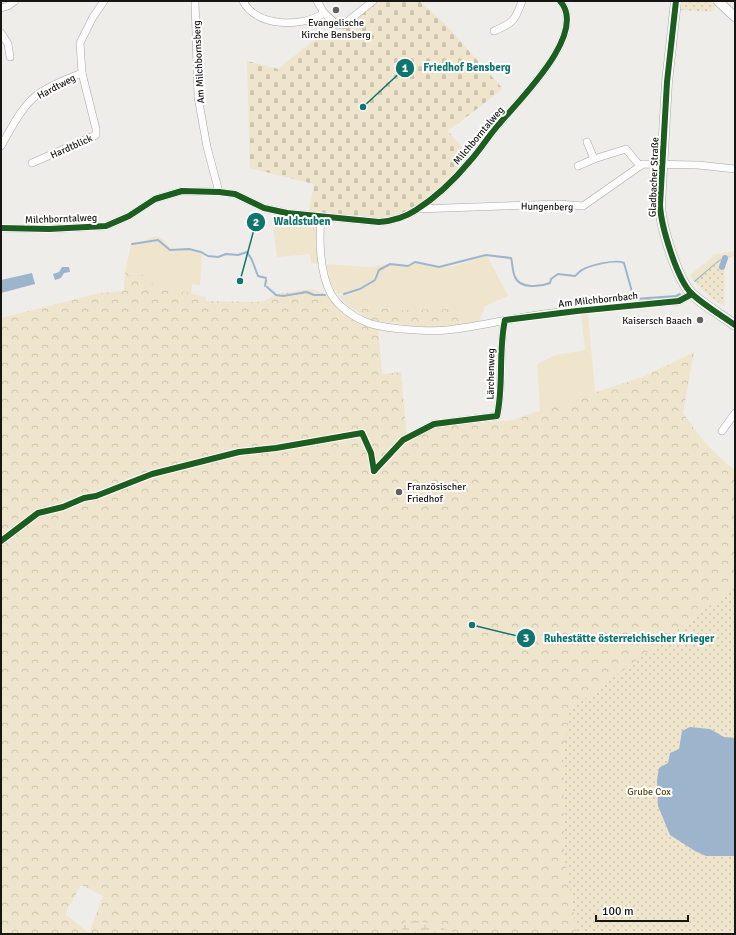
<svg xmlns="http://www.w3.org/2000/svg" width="736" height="935" viewBox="0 0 736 935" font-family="Signika,sans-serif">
	<defs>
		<pattern id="forest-crowns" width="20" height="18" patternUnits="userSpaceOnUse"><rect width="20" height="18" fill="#efe5cc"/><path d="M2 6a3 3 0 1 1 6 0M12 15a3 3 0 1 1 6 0" fill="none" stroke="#ccc4ae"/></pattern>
		<pattern id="wetland-marsh" width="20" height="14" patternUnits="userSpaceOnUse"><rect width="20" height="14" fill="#efe5cc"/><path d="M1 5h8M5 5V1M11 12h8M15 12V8" fill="none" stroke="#ccc4ae"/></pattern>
		<pattern id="cemetery-stones" width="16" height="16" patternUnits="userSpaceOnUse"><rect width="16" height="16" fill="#efe5cc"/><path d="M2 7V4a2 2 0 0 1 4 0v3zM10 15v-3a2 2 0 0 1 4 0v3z" fill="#ccc4ae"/></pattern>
		<pattern id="park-dots" width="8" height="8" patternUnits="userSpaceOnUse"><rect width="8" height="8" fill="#efe5cc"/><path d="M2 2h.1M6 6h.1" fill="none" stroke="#ccc4ae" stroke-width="1.8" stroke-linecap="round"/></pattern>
	</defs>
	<rect width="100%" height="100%" fill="#eeede9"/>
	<g fill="#efe5cc">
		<polygon points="275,216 313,220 317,226 319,264 311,263 310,254 277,257 273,225"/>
		<polygon points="156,236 164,240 172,251 183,248 202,253 200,285 192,284 191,294 151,284 140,274 125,273 131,244 139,243"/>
		<polygon points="735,251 735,255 719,260 694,281 690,275 713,257 712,255"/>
		<path d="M487,256L508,296L485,306L479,322L462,325L401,310L372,307L357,310L347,295L360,291L376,279L380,269L391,264C399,264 406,269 413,263L439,268L454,266Z"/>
		<path d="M326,264L369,267L386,265C379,267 379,273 374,279C365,288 350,293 337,294L331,283Z"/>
		<polygon points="588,312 595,393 540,411 537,364 556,355 585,350 581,313"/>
	</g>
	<g fill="url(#forest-crowns)" fill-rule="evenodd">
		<path d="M125,273L140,274L152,279V284L206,297V301L256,302L264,301L277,294L312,289L328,295L339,309L353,318L378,328L382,374L401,372L407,438L431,429L446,426L512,420L645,376L694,352L683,413C699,436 713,453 735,470V934H1V318L100,293L124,291ZM81,885L103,896L89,933L65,914Z"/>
		<polygon points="338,295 347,295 357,310 372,307 401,310 459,309 462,325 444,328 429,328 372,320 348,306"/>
	</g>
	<polygon fill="url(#wetland-marsh)" points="406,919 429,923 458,934 400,934"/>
	<polygon fill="url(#cemetery-stones)" points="379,1 419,1 445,24 503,89 448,131 469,156 447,179 422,201 402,214 383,218 309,211 314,184 250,168 247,61 278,69 324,32 330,39"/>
	<g fill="url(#park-dots)">
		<polygon points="683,1 710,1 717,6 711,12 681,10"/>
		<polygon points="725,259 724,306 710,297 695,282 719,261"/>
		<polygon points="735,587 735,934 577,934 564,853 563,759 568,724 566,713"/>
	</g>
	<g fill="#9db5cc">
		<polygon points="735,255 719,261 695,282 694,281 719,260"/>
		<polygon points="62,267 69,267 70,272 64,273 61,278 55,280 53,274 59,272"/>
		<polygon points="32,273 35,284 1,293 1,280"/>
		<polygon points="690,727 710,729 724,737 735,738 735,856 706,856 695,851 670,835 658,806 657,780 659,768 668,763 670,753 679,749 682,731"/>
	</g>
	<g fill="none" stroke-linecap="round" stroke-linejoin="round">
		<g stroke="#9db5cc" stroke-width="2">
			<polyline points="132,244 158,240 170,250 189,249 201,252 208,256 218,257 226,254 238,255 247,252 252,260 258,276 266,278"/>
			<polyline points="265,286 266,280"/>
			<polyline points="267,287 276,295 283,296 307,292 314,295 325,295"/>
			<path d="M344,294L360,289L375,280L379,270L390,264L408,266L415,262L439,267L486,255L511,258C513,264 512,271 515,277C520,289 540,287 550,283L551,279L558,274L575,276C578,274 579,271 582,270C590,265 616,259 624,263L634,299L676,296L680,294"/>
		</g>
		<polyline stroke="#9db5cc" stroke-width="6" points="722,267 725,258"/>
		<defs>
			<g id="minor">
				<polyline points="195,1 198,97 207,147 219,192"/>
				<path d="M243,1C256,27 302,28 324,13"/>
				<polyline points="317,1 324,13 337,25 343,25 373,1"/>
				<polyline points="1,8 8,6 15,1"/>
				<path d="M494,31C513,23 515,21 522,1"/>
				<polyline points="1,33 8,44 10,57"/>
				<polyline points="587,142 594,159"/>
				<path d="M1,146C11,129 21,107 37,95C50,85 67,79 82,73L80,43L93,17L104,1"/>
				<polyline points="32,163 96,135 96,129 82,73"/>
				<polyline points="578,166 594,159 626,149 640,166"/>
				<polyline points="417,209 559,204 583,206 643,164 698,165 735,169"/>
				<path d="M321,216C319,241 319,271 331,294C338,306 353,317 366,322C382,329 429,332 447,330C475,327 503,320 531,316C580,308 630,305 679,301L692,294"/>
				<path d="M1,228L49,229L106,226L129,216L155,199L182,191L219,192L235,194L264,208L287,213L379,222C393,221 404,218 416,210C435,198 455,179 470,161C481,149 489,135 500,123C519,100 589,33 560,1"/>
				<polyline points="722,431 735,413"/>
				<path d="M417,433L434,424L497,416C504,385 498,352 505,320"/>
			</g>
			<polyline id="tertiary" points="718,1 735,17"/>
			<path id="secondary" d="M676,1L667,82L660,205C661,226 677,280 692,294C705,306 721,315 735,325"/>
		</defs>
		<use href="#minor" stroke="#a8a7a3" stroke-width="8"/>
		<use href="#tertiary" stroke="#a8a7a3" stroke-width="10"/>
		<use href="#secondary" stroke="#a8a7a3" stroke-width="11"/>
		<use href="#minor" stroke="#fcfcfc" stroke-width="7"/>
		<use href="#tertiary" stroke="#fcfcfc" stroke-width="9"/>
		<use href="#secondary" stroke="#fcfcfc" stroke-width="10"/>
		<defs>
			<g id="cycleway">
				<path d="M676,1L667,82L660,205C661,226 677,280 692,294C705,306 721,315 735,325"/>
				<path d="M1,228L49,229L106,226L129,216L155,199L182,191L219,192L235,194L264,208L287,213L379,222C393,221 404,218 416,210C435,198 455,179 470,161C481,149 489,135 500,123C519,100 589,33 560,1"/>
				<path d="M374,471L403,440L434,424L497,416C504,385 498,352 505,320L577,311L679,301L692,294"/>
				<polyline points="1,541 38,513 63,507 84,498 96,496 152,474 239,452 276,448 362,433 371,453 374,471"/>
			</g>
		</defs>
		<use href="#cycleway" stroke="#fff" stroke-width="8"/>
		<use href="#cycleway" stroke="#1b5e20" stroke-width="6"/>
	</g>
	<g fill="#62615e" stroke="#fff" stroke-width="1.5">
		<circle cx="336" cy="10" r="4"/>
		<circle cx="700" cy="320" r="4"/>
		<circle cx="399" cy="492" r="4"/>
	</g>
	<g text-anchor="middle" stroke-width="4" stroke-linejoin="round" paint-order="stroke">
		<g font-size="10" fill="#171613" stroke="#fff">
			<text x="336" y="26">Evangelische<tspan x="336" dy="12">Kirche Bensberg</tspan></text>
			<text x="692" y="324" text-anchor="end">Kaisersch Baach</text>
			<text x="407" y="490" text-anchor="start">Französischer<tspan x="407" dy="12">Friedhof</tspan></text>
		</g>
		<g font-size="10" fill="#171613" stroke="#fff">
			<text transform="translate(198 62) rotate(-93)" y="4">Am Milchbornsberg</text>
			<text transform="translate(56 86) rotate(-28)" y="4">Hardtweg</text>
			<text transform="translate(478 135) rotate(-50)" y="4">Milchborntalweg</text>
			<text transform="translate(71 146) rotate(-24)" y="4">Hardtblick</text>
			<text transform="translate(653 177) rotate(-88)" y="4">Gladbacher Straße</text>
			<text transform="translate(547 206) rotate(1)" y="4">Hungenberg</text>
			<text transform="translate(61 218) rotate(-2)" y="4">Milchborntalweg</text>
			<text transform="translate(598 299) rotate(-6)" y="4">Am Milchbornbach</text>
			<text transform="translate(490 374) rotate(-89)" y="4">Lärchenweg</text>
		</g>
		<g font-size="10" fill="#5e4911" stroke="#fff">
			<text x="649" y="795">Grube Cox</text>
		</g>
	</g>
	<path fill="none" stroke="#0f766e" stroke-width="1.5" d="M363 107L405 68M240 281L256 222M472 625L526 638"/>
	<g fill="#0f766e" stroke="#fff" stroke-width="1.5">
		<circle cx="363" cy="107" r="4"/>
		<circle cx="240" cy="281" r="4"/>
		<circle cx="472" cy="625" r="4"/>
		<circle cx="405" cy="68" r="10"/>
		<circle cx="256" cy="222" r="10"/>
		<circle cx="526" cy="638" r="10"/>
	</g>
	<g font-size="12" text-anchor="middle" font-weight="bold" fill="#fff">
		<text x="405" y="72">1</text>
		<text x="256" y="226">2</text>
		<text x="526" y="642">3</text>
	</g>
	<g font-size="11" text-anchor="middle" font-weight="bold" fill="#0f766e" stroke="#fff" stroke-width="4" stroke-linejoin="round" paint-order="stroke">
		<text x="467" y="71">Friedhof Bensberg</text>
		<text x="302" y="225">Waldstuben</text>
		<text x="629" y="642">Ruhestätte österreichischer Krieger</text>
	</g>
	<rect width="736" height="935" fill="none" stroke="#171613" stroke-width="4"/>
	<path d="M596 915v6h92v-6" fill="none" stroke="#171613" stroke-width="2"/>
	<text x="602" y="915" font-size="12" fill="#171613" stroke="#ffffff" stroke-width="3" paint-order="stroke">100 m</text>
</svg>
